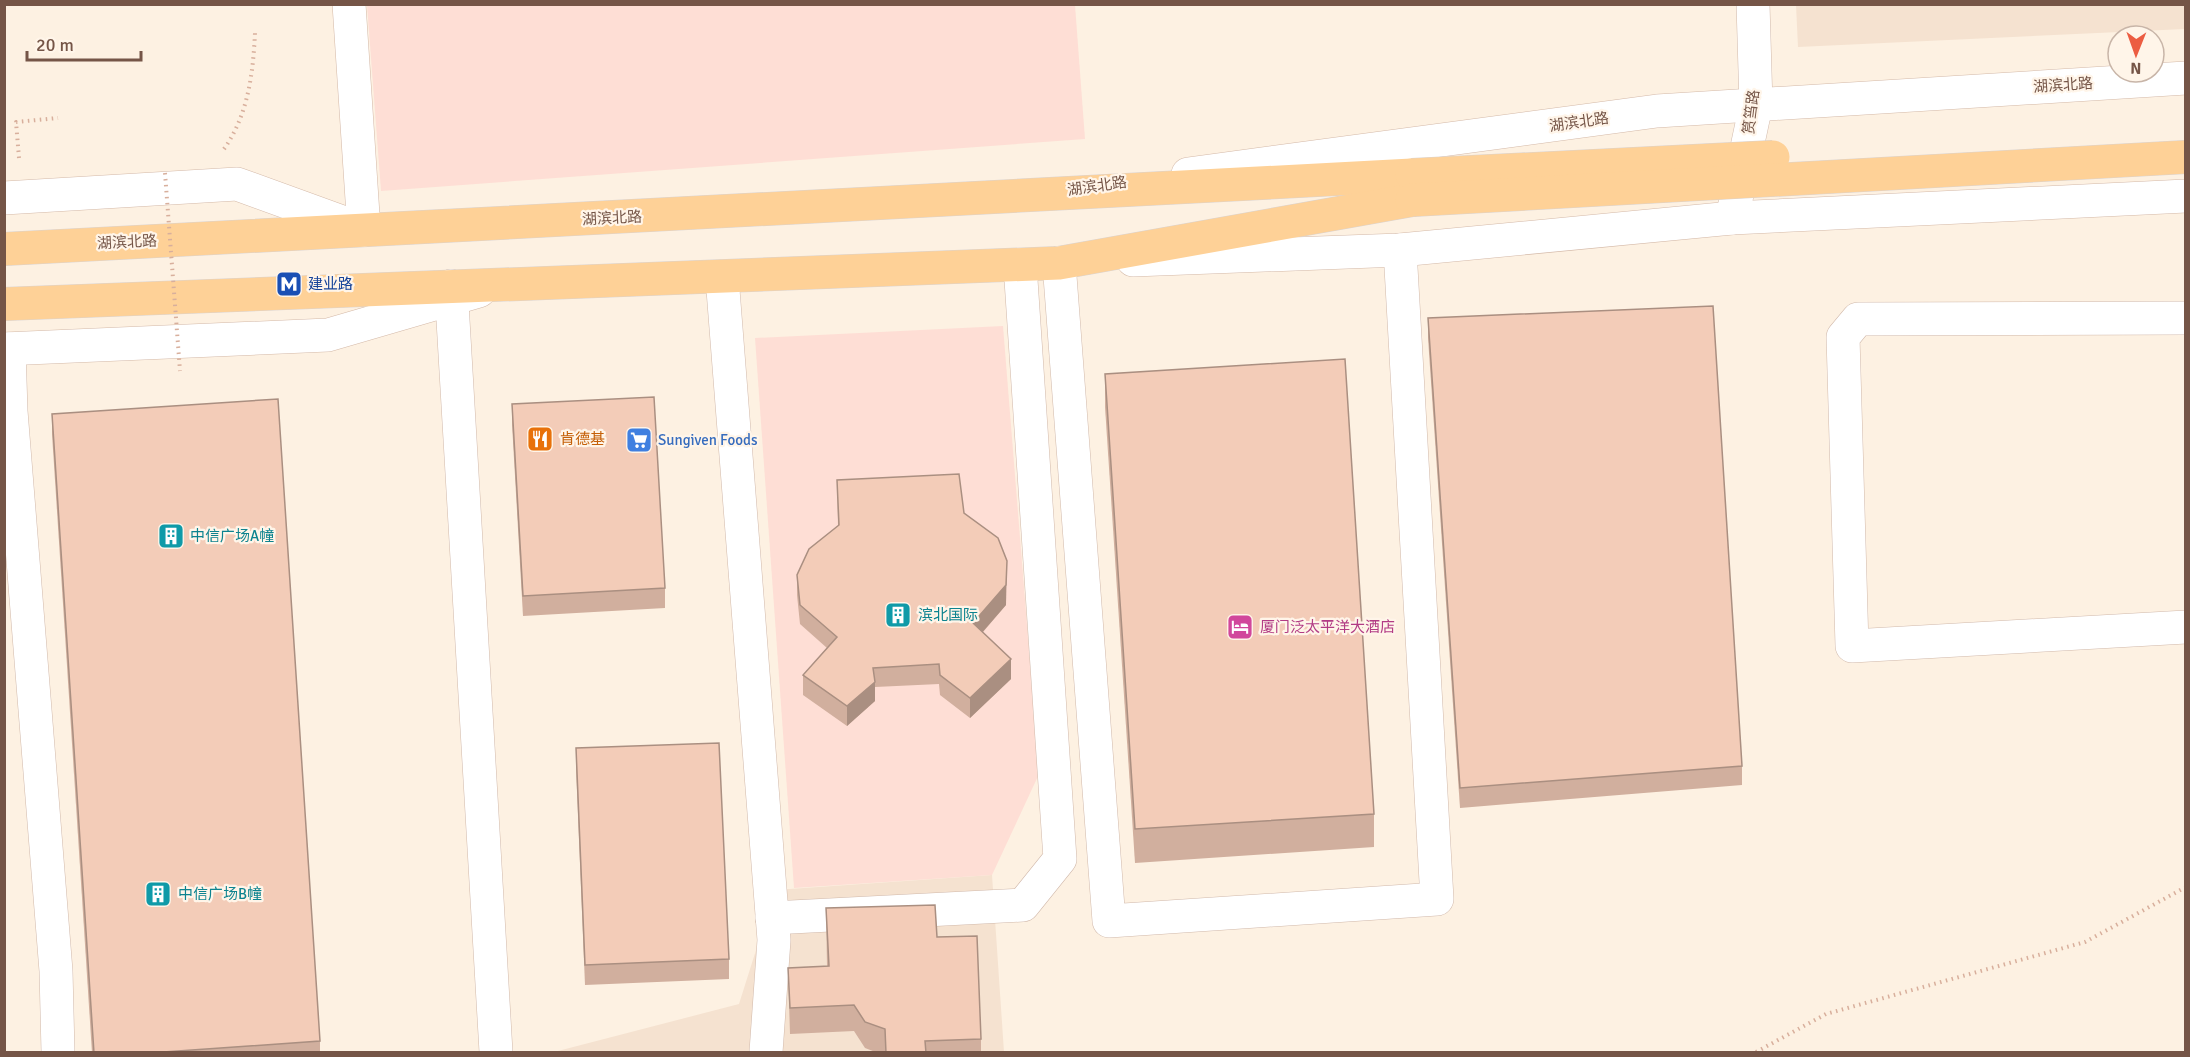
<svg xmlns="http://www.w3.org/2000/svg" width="2190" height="1057" viewBox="0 0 2190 1057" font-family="Signika,'Noto Sans SC',sans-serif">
	<rect width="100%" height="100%" fill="#fdf1e2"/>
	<g fill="#f5e2d0">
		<polygon points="1796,5 2185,5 2185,29 1798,47"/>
		<polygon points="992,875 1004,1052 554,1052 739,1004 775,890"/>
	</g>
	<g fill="#feded5">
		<polygon points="367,5 1075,5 1085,139 381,191"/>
		<polygon points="1003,326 1039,774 992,875 794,888 755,338"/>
	</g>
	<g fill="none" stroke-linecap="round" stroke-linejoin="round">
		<defs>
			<g id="street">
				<polyline points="1732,218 1756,105 1753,4"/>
				<polyline points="1059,263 1109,921 1437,899 1400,250"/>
				<polyline points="722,277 774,940 766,1052"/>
				<polyline points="451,286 496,1052"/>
				<polyline points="2186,318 1858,319 1843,337 1852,646 2186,627"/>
				<polyline points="9,349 11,411 56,971 58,1052"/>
				<polyline points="772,918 1023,905 1060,859 1020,265"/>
			</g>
			<g id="secondary">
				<polyline points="1188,174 1657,111 2186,78"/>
				<polyline points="4,198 237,184 364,230 349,4"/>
				<polyline points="1133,260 1400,250 1732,218 2186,196"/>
				<polyline points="4,349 328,335 479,291"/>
			</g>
			<g id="primary">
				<polyline points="4,249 1412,175"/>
				<polyline points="4,304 1059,263 1412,200"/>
			</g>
		</defs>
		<use href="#street" stroke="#d1b9ab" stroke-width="34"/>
		<use href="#secondary" stroke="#d4b9a8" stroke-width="34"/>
		<use href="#primary" stroke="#dbd3cf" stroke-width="34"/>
		<g stroke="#d8af9c" stroke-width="4" stroke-dasharray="1.5 4.5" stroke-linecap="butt">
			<path d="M224,149C248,115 253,74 255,33"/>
			<polyline points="19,158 16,122 58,118"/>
			<polyline points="1756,1052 1826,1014 2085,942 2186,887"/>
		</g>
		<use href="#street" stroke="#fff" stroke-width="33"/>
		<use href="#secondary" stroke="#fff" stroke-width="33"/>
		<use href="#primary" stroke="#fed197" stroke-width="33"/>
		<defs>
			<g id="primary-bridge">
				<polyline points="1412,175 1773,157"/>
				<polyline points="1412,200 2186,157"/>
			</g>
		</defs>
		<use href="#primary-bridge" stroke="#dbd3cf" stroke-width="34" stroke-linecap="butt"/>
		<polyline stroke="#d8af9c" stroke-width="4" stroke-dasharray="1.5 4.5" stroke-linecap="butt" points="165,173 180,371"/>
		<use href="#primary-bridge" stroke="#fed197" stroke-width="33"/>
	</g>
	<g fill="#d1af9e">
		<polygon points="1428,318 1742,766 1742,785 1460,808 1428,338"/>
		<polygon points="1105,374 1374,814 1374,847 1135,863 1105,407"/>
		<polygon points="512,404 665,588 665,608 523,616 512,424"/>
		<polygon points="52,414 320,1041 320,1053 92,1053 52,434"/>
		<polygon points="837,480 964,513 1006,605 983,632 1011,679 970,718 940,695 939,684 875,687 875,701 847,726 803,695 803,675 827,648 800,624 797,595 797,575 838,526"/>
		<polygon points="576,748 729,959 729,979 585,985 576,768"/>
		<polygon points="826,908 937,937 981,1039 981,1053 878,1053 865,1048 854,1031 790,1034 788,968 827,966"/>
	</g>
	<g fill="#aa8f81">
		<polygon points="1007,561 1006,605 973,643 973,623"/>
		<polygon points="1011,659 1011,679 970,718 970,698"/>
		<polygon points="875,682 875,701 847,726 847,706"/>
	</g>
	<g fill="#f3ccb8" stroke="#aa8f81" stroke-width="1.5">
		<polygon points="1713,306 1742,766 1460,788 1428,318"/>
		<polygon points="1345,359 1374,814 1135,829 1105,374"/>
		<polygon points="654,397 665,588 523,596 512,404"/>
		<polygon points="278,399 320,1041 149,1053 94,1053 52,414"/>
		<polygon points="959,474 964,513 998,538 1007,561 1006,585 973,623 1011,659 970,698 940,675 939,664 873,668 875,682 847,706 803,675 837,637 800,605 797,575 809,549 839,525 837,480"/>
		<polygon points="719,743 729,959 585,965 576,748"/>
		<polygon points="935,905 937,937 977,936 981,1039 925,1041 926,1053 886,1053 885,1029 865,1022 854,1005 790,1008 788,968 829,966 826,908"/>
	</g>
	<defs>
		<symbol id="metro-square" viewBox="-11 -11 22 22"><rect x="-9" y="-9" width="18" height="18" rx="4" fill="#1a4fb4" stroke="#fff5e9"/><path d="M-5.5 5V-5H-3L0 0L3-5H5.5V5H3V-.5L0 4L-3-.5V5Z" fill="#fff"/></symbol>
		<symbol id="restaurant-square" viewBox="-11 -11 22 22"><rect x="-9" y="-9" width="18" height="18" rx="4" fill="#e8710a" stroke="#fff5e9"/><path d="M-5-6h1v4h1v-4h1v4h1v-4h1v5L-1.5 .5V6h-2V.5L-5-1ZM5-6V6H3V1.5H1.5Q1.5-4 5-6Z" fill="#fff"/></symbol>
		<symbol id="supermarket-square" viewBox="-11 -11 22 22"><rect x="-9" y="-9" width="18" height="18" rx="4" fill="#3f7fe0" stroke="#fff5e9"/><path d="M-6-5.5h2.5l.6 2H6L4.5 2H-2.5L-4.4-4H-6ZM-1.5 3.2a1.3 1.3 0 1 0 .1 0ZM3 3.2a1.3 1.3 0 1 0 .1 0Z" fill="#fff"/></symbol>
		<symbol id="building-square" viewBox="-11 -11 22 22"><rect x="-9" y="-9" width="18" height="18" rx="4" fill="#0f9aa8" stroke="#fff5e9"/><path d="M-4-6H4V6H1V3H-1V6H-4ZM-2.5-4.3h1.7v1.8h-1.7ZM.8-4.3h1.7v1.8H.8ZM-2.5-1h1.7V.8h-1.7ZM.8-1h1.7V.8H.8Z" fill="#fff"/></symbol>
		<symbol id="hotel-square" viewBox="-11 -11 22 22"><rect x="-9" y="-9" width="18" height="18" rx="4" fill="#d1479c" stroke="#fff5e9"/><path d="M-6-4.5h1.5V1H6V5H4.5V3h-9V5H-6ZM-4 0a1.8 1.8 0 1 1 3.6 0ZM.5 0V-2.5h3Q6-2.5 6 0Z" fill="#fff"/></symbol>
	</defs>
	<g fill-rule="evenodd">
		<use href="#metro-square" x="274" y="269" width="30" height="30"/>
		<use href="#restaurant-square" x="525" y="424" width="30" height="30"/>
		<use href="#supermarket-square" x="624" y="425" width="30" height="30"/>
		<use href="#building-square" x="156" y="521" width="30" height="30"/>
		<use href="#building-square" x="883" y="600" width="30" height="30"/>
		<use href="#hotel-square" x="1225" y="612" width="30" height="30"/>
		<use href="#building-square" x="143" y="879" width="30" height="30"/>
	</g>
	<g text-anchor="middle" stroke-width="4.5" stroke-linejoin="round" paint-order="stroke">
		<g font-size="15" fill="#755547" stroke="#fff5e9">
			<text transform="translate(2063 85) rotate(-4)" y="5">湖滨北路</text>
			<text transform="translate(1751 112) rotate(-83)" y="5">筼筜路</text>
			<text transform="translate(1579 122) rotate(-8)" y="5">湖滨北路</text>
			<text transform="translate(1097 186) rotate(-8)" y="5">湖滨北路</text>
			<text transform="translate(612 218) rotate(-3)" y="5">湖滨北路</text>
			<text transform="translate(127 242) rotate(-3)" y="5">湖滨北路</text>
		</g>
		<g font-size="15" fill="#164399" stroke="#fff5e9" text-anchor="start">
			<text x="308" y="289">建业路</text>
		</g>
		<g font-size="15" fill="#c56008" stroke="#fff5e9" text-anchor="start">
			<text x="560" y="444">肯德基</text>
		</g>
		<g font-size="15" fill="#366cbe" stroke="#fff5e9" text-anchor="start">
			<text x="658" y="445">Sungiven Foods</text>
		</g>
		<g font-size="15" fill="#0d838f" stroke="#fff5e9" text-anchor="start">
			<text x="190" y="541">中信广场A幢</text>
			<text x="918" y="620">滨北国际</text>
			<text x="178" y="899">中信广场B幢</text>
		</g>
		<g font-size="15" fill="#b23c85" stroke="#fff5e9" text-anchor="start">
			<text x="1260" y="632">厦门泛太平洋大酒店</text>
		</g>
	</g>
	<rect width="2190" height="1057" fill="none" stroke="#755547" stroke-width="12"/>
	<g transform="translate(2136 54) rotate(181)"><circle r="28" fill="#fff5e9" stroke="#c8b5a8" stroke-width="1.5"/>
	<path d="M0-4.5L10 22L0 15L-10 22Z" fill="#ec5d42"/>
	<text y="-9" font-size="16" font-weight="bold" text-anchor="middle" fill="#755547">N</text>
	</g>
	<path d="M27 51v9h114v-9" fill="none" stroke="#755547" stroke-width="3"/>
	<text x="36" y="51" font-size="18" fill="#755547" stroke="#fff5e9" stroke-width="4.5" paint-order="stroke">20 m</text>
</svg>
